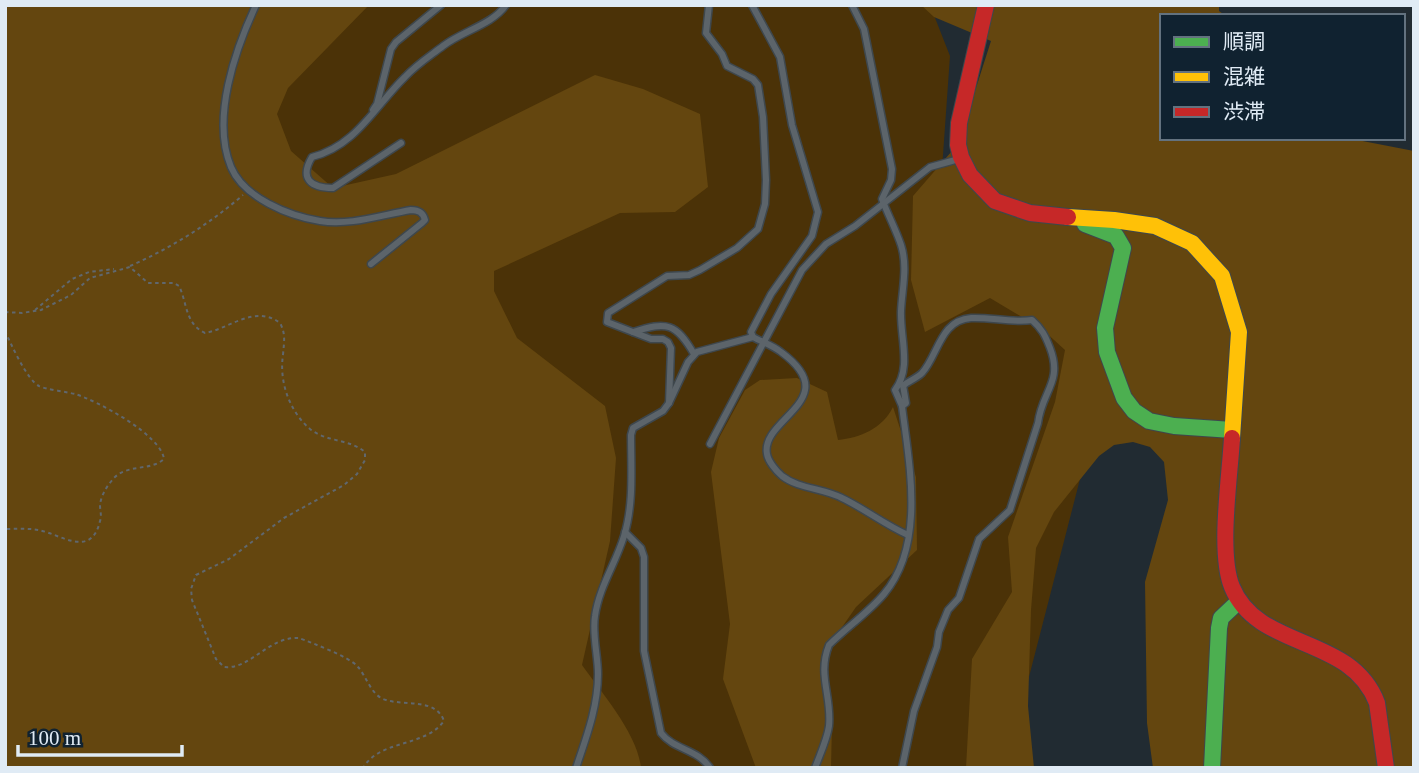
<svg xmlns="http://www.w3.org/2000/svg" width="1419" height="773" viewBox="0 0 1419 773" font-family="'Times New Roman','Noto Sans JP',serif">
	<rect width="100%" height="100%" fill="#212b32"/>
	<polygon fill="#4b3207" points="221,5 930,5 950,56 941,183 1094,301 1088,448 1021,708 1002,768 566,768 343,287"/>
	<g fill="#64460f">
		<path d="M5,5H369L288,88L277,114L291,151L333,188L396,174L595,75L643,89L700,114L708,187L675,212L620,213L494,271V291L517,338L605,406L616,458L610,541L582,665C601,692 638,734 641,768H5Z"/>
		<polygon points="921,5 1219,5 1219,11 1226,16 1162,16 1162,138 1347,138 1414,151 1414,768 1153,768 1147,723 1145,582 1168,500 1164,462 1150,447 1133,442 1114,445 1099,456 1054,512 1036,548 1031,610 1028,706 1034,768 966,768 972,659 1012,592 1008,537 1055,402 1065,350 1042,329 990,298 925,332 911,280 913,196 958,144 991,41 934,17"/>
		<path d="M797,378L827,392L838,440C860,438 883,428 893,407L916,477L917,550L856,607L838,633L823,672L832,724L831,768H756L723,679L730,624L711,472L719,438L745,390L760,380Z"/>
	</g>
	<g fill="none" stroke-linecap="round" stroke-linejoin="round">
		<defs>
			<g id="lane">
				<path d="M256,5C235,50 211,119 231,167C244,198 289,216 320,221C350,226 381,215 411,210C418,210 423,212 425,220L422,223L371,264"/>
				<path d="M752,5L780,57L792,125L818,212L812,236L771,294L751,332L753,337C762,342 772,345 781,352C846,400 760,418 767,454C768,461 776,471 782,476C799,489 823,488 842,498C865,509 885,525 908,535"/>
				<path d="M852,5L864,29L892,169L891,180L882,199C888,215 896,230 901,245C908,267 902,289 901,311C900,338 912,368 895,390L902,406L906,403L903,385"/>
				<polyline points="373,110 377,104 391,49 396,42 441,5"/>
				<path d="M401,143L333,188C311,188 299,179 312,157C356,146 375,106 405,77C416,65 430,56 443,46C462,31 492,25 506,5"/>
				<path d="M633,332C667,321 676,323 694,354"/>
				<polyline points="669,403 671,348 668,342 663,339 651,339 607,322 608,313 667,276 689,275 700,270 737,248 758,229 765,204 766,180 763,117 758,85 753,79 727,66 722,54 706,33 709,5"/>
				<polyline points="710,444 802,270 826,244 855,226 930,167 959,159"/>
				<path d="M625,532L641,548L644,557V651L661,733C674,750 698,749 710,768"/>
				<path d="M576,768C586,738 598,707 598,674C598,656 592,634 595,616C599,587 616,563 624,536C634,504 631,468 631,435L633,428L663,411L669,403L688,362L697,352L753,337"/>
				<path d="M815,768C820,754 827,740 829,726C832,696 817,675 829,645C847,627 868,613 884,594C926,544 909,464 902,406"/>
				<path d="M902,768L914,711L937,647L939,632L948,610L959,598L979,539L1010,510L1038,423C1042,391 1063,382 1050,348C1045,335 1042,329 1032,320C1011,323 991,317 971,318C940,320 938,356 922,373C917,378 909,381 904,385"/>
			</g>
			<g id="fast">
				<polyline points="1085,224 1116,236 1123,248 1105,328 1107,352 1124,398 1134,411 1149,421 1174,426 1232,430"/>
				<polyline points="1212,768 1219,628 1221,618 1238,602"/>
			</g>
			<polyline id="slow" points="1068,217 1114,220 1155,226 1192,243 1222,276 1239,332 1232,438"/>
			<g id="jam">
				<polyline points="986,5 959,123 958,145 961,157 970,175 995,201 1030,213 1068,217"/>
				<path d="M1232,438C1230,476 1218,553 1232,587C1258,651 1351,634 1377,703L1386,768"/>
			</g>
		</defs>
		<use href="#lane" stroke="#3e474d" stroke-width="9"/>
		<use href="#fast" stroke="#3e474d" stroke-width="18"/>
		<use href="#slow" stroke="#3e474d" stroke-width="18"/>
		<use href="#jam" stroke="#3e474d" stroke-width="18"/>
		<g stroke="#60676d" stroke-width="2" stroke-dasharray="3.5 3.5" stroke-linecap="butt">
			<path d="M130,266C171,248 208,225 243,195"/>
			<polyline points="35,310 72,279 89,272 114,269"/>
			<path d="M5,312L22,313L41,310L71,295L90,278L130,267L148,283H174L179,286C187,302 185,324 205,333C229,329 255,304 280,323C286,334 284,342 283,355C279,381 289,411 310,429C326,442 350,439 365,452V460L357,474L344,485L284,518L229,559L196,575L191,589L192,600L216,659L224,667C250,670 269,636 299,638C312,643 350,657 358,667C367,677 371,696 386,700C405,706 436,698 444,721C424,748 380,739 363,768"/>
			<path d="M5,331C11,344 27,380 39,386C44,389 67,392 75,394C98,401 161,435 164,459C151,471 129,464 115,477C108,484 101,495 100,505C100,511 102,516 100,521C91,560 59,533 38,530C27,528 16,529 5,529"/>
		</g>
		<use href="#lane" stroke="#5c646a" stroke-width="6"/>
		<use href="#fast" stroke="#4caf50" stroke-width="16"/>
		<use href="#slow" stroke="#ffc107" stroke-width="16"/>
		<use href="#jam" stroke="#c62828" stroke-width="16"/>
	</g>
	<rect width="1419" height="773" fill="none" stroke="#e0ebf5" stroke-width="14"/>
	<rect x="1160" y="14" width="245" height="126" fill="#102230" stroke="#63727f" stroke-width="2"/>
	<rect x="1174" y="37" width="35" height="10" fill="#4caf50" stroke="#63727f" stroke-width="2"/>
	<text x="1223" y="49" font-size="21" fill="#e0ebf5">順調</text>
	<rect x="1174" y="72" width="35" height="10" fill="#ffc107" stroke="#63727f" stroke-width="2"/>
	<text x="1223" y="84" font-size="21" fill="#e0ebf5">混雑</text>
	<rect x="1174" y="107" width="35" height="10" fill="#c62828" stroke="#63727f" stroke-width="2"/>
	<text x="1223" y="119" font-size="21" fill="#e0ebf5">渋滞</text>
	<path d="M18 745v10h164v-10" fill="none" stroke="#e0ebf5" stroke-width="3.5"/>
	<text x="28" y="745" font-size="21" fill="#e0ebf5" stroke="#102230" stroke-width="5" paint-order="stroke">100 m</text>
</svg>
